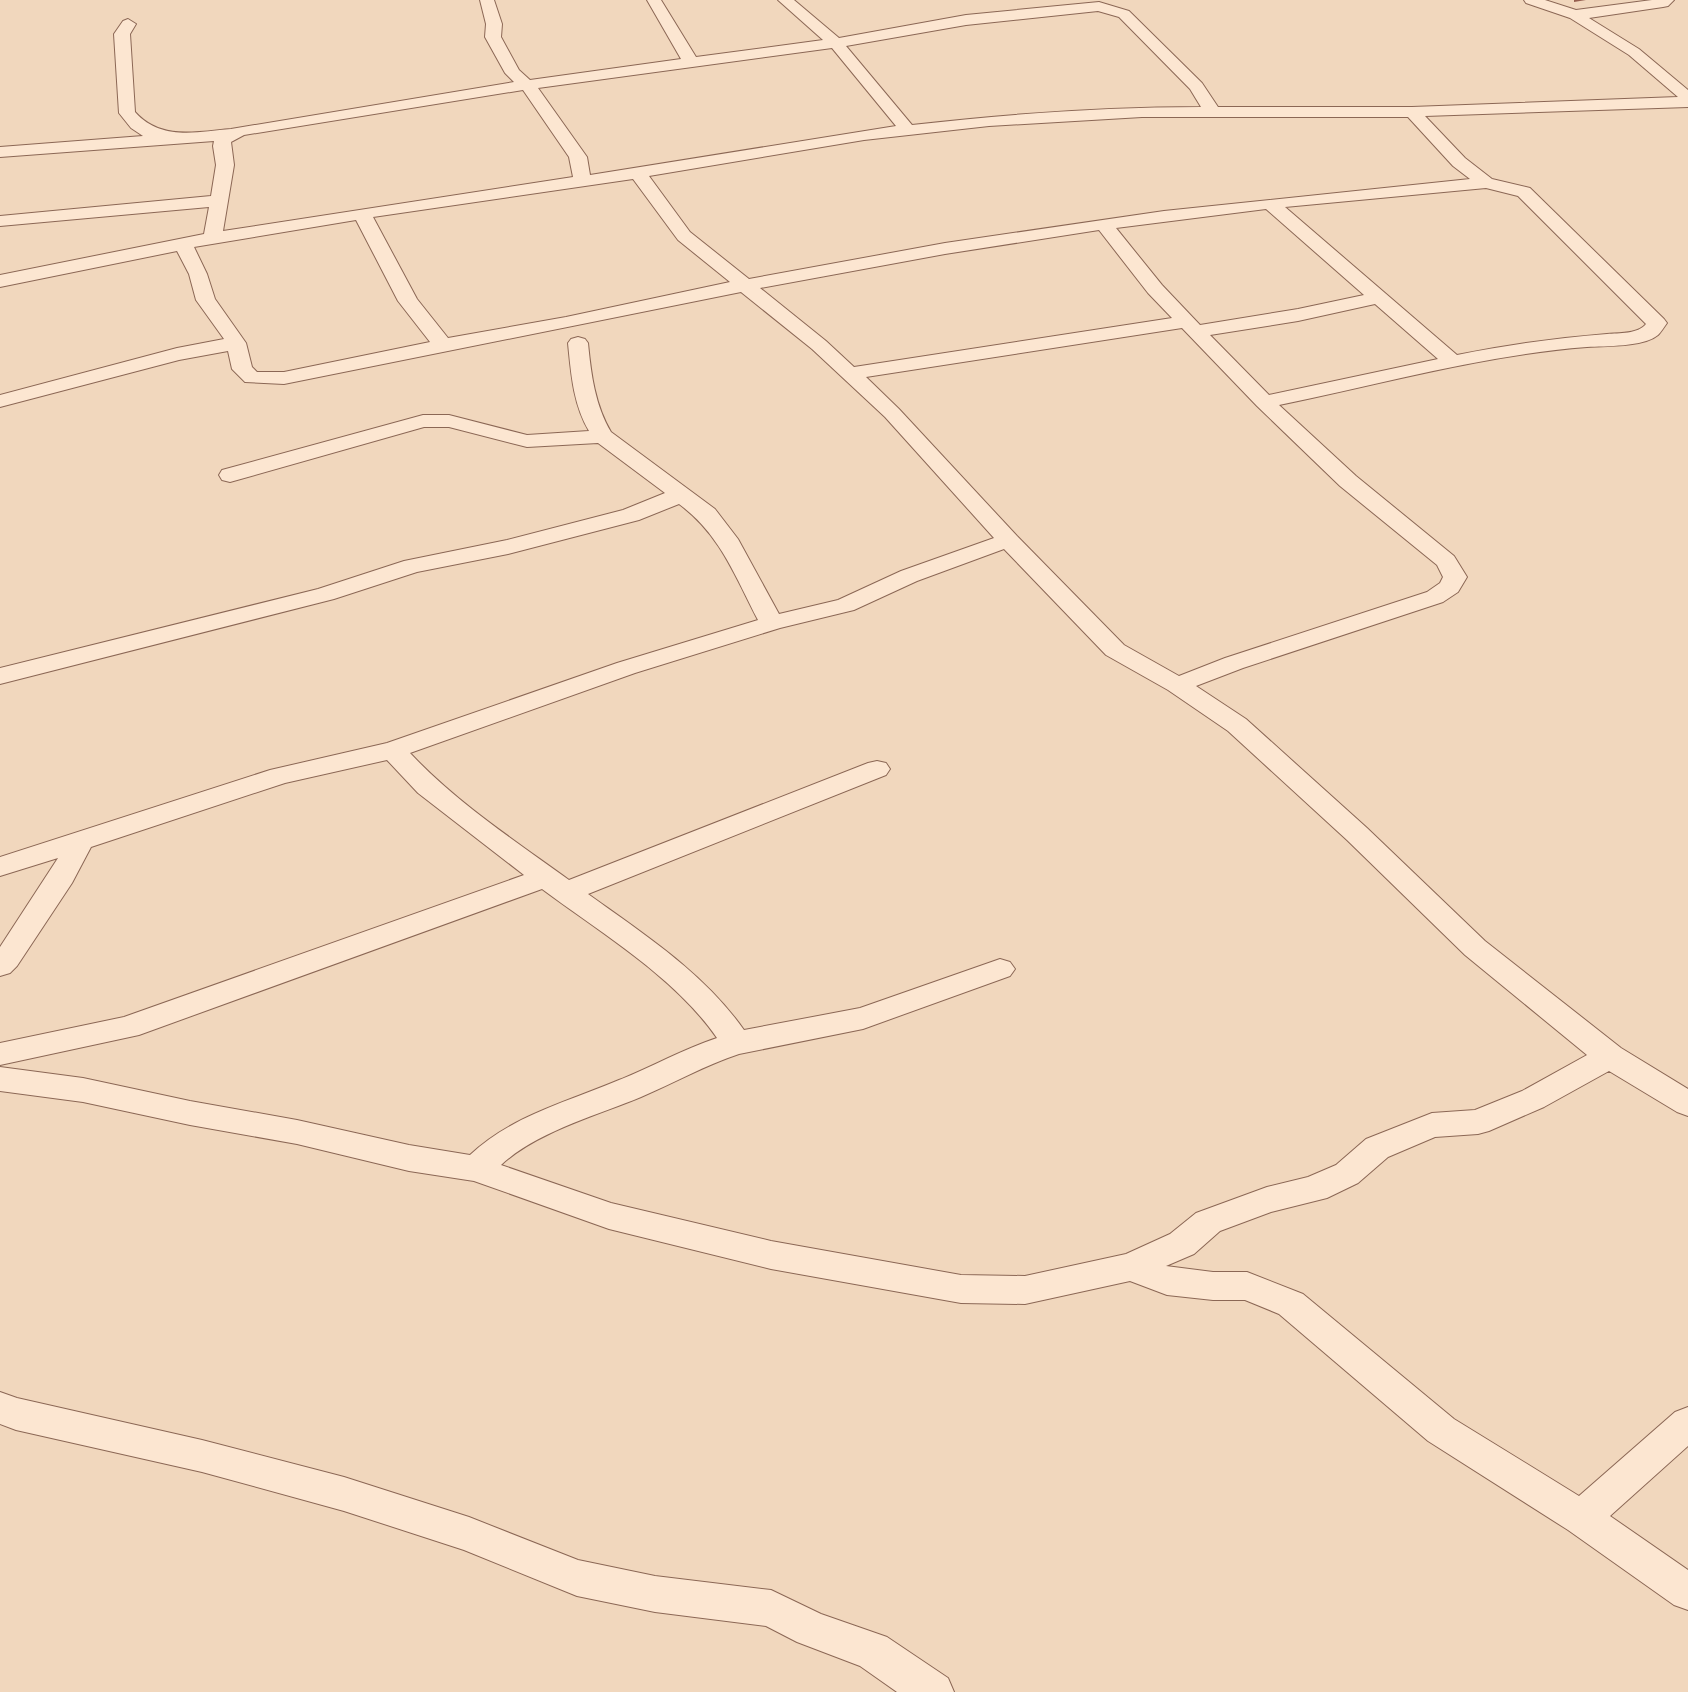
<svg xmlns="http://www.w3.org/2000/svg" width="1688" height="1692" viewBox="0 0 1688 1692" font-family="Spectral,serif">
	<rect width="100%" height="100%" fill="#f1d7bd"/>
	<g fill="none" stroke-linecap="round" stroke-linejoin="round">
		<defs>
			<g id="minor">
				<path d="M480,0H494L502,24L501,37L519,70L530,80L681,59L647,0H661L696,57L823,40L778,0H794L839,38L966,15L1099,2L1129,11L1202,83L1218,107H1412L1678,97L1629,55L1570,18L1526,3L1524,0H1545L1576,10L1652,0H1674L1668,6L1663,7L1589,18L1639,49L1688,90V107L1425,116L1465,158L1492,179L1530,188L1664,319L1667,323C1664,327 1661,332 1658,335C1644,347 1605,346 1587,347C1483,355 1381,384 1279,405L1356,476L1454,556L1467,577L1458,592L1443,602L1243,668L1196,686L1246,719L1367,828L1485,941L1621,1048L1688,1089V1116L1677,1112L1609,1071L1544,1107L1489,1131L1478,1134L1435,1137L1388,1157L1358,1183L1327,1198L1271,1212L1220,1231L1194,1254L1166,1266L1213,1272H1247L1303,1294L1454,1419L1579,1496L1675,1412L1688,1407V1446L1610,1516L1688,1570V1610L1674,1605L1568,1530L1428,1441L1279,1314L1245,1300H1213L1167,1295L1130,1281L1025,1304L961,1303L771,1269L609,1229L474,1181L409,1171L297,1144L190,1125L83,1102L0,1091V1067L83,1078L190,1101L297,1120L409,1145L470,1155C511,1116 567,1102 619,1080C652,1067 683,1049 717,1038C675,977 601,933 542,889L139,1035L0,1065V1043L124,1017L524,875L418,793L387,760L285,783L91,847L72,883L17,966L10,973L0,976V947L58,858L0,876V857L270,770L387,743L617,663L758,620C735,576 720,534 679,504L639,520L508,554L417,572L334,599L0,684V668L318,589L404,561L507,540L623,510L665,493L598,443L527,447L449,427H424L230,482L222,480L219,475L222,470L423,415H449L527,435L589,431C573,404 571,373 568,343L571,339L578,337L585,339L588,343C591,374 595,405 611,432L715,509L738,539L779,614L838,600L901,571L994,538L885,417L812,349L741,292L284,384L245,382L232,369L228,351L179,360L0,407V395L177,348L224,339L196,300L189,274L177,251L0,287V275L204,234L209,207L0,226V216L211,196L216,165L213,146L214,141L0,157V147L143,136L131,128L119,113L114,34L123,21L128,19L136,24L130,34L135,112C161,141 196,132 231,129L514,82L505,73L485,37L486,24ZM1098,11L1119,17L1190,89L1201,107C1105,107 1008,114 912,125L846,46L966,25ZM832,48L896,126L590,175L587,157L538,88ZM523,90L569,157L573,177L223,231L234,165L231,142L244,135ZM1142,117H1408L1453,166L1470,179L1164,211L945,243L749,279L690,232L649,176L864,140L989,126ZM633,179L678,240L730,282L566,317L448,338L417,299L373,217ZM1486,188L1518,196L1646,324C1638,334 1619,333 1607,334C1556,338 1507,345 1457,355L1285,207ZM1266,209L1364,295L1298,309L1200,325L1162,285L1116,228ZM356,220L398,301L430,342L284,372H257L252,367L246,343L215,299L207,274L194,247ZM1099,230L1148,293L1172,318L854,367L826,341L760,288L945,254ZM1375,304L1438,359L1269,395L1210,335L1298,321ZM1182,328L1257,406L1340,486L1437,565L1443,577L1440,583L1427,592L1225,658L1179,676L1124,645L1017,536L899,409L866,377ZM1004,549L1106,655L1168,690L1228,731L1347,840L1465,955L1587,1055L1522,1091L1475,1110L1432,1113L1366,1139L1336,1165L1308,1177L1267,1187L1196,1213L1170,1234L1126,1254L1025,1276L961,1275L771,1241L611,1203L501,1165C536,1132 598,1115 641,1097C674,1083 705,1065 739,1054L863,1029L1010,976L1015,969L1010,962L1000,959L860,1008L744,1030C704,973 645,935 588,894L886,775L890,769L886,763L877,761L868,763L569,880C514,840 457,803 410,753L635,673L780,628L854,610L917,581Z"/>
				<polygon points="0,1392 17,1398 202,1440 344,1477 469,1517 578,1560 655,1576 771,1590 821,1614 887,1637 948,1678 954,1692 897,1692 860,1666 797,1642 766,1626 655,1612 577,1596 464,1550 344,1511 202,1472 16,1430 0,1424"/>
			</g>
		</defs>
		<use href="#minor" stroke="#8b6755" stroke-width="2"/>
		<use href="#minor" fill="#fce6d1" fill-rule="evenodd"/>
	</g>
	<polygon fill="#945d4e" points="1574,0 1586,0 1574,2"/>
</svg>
